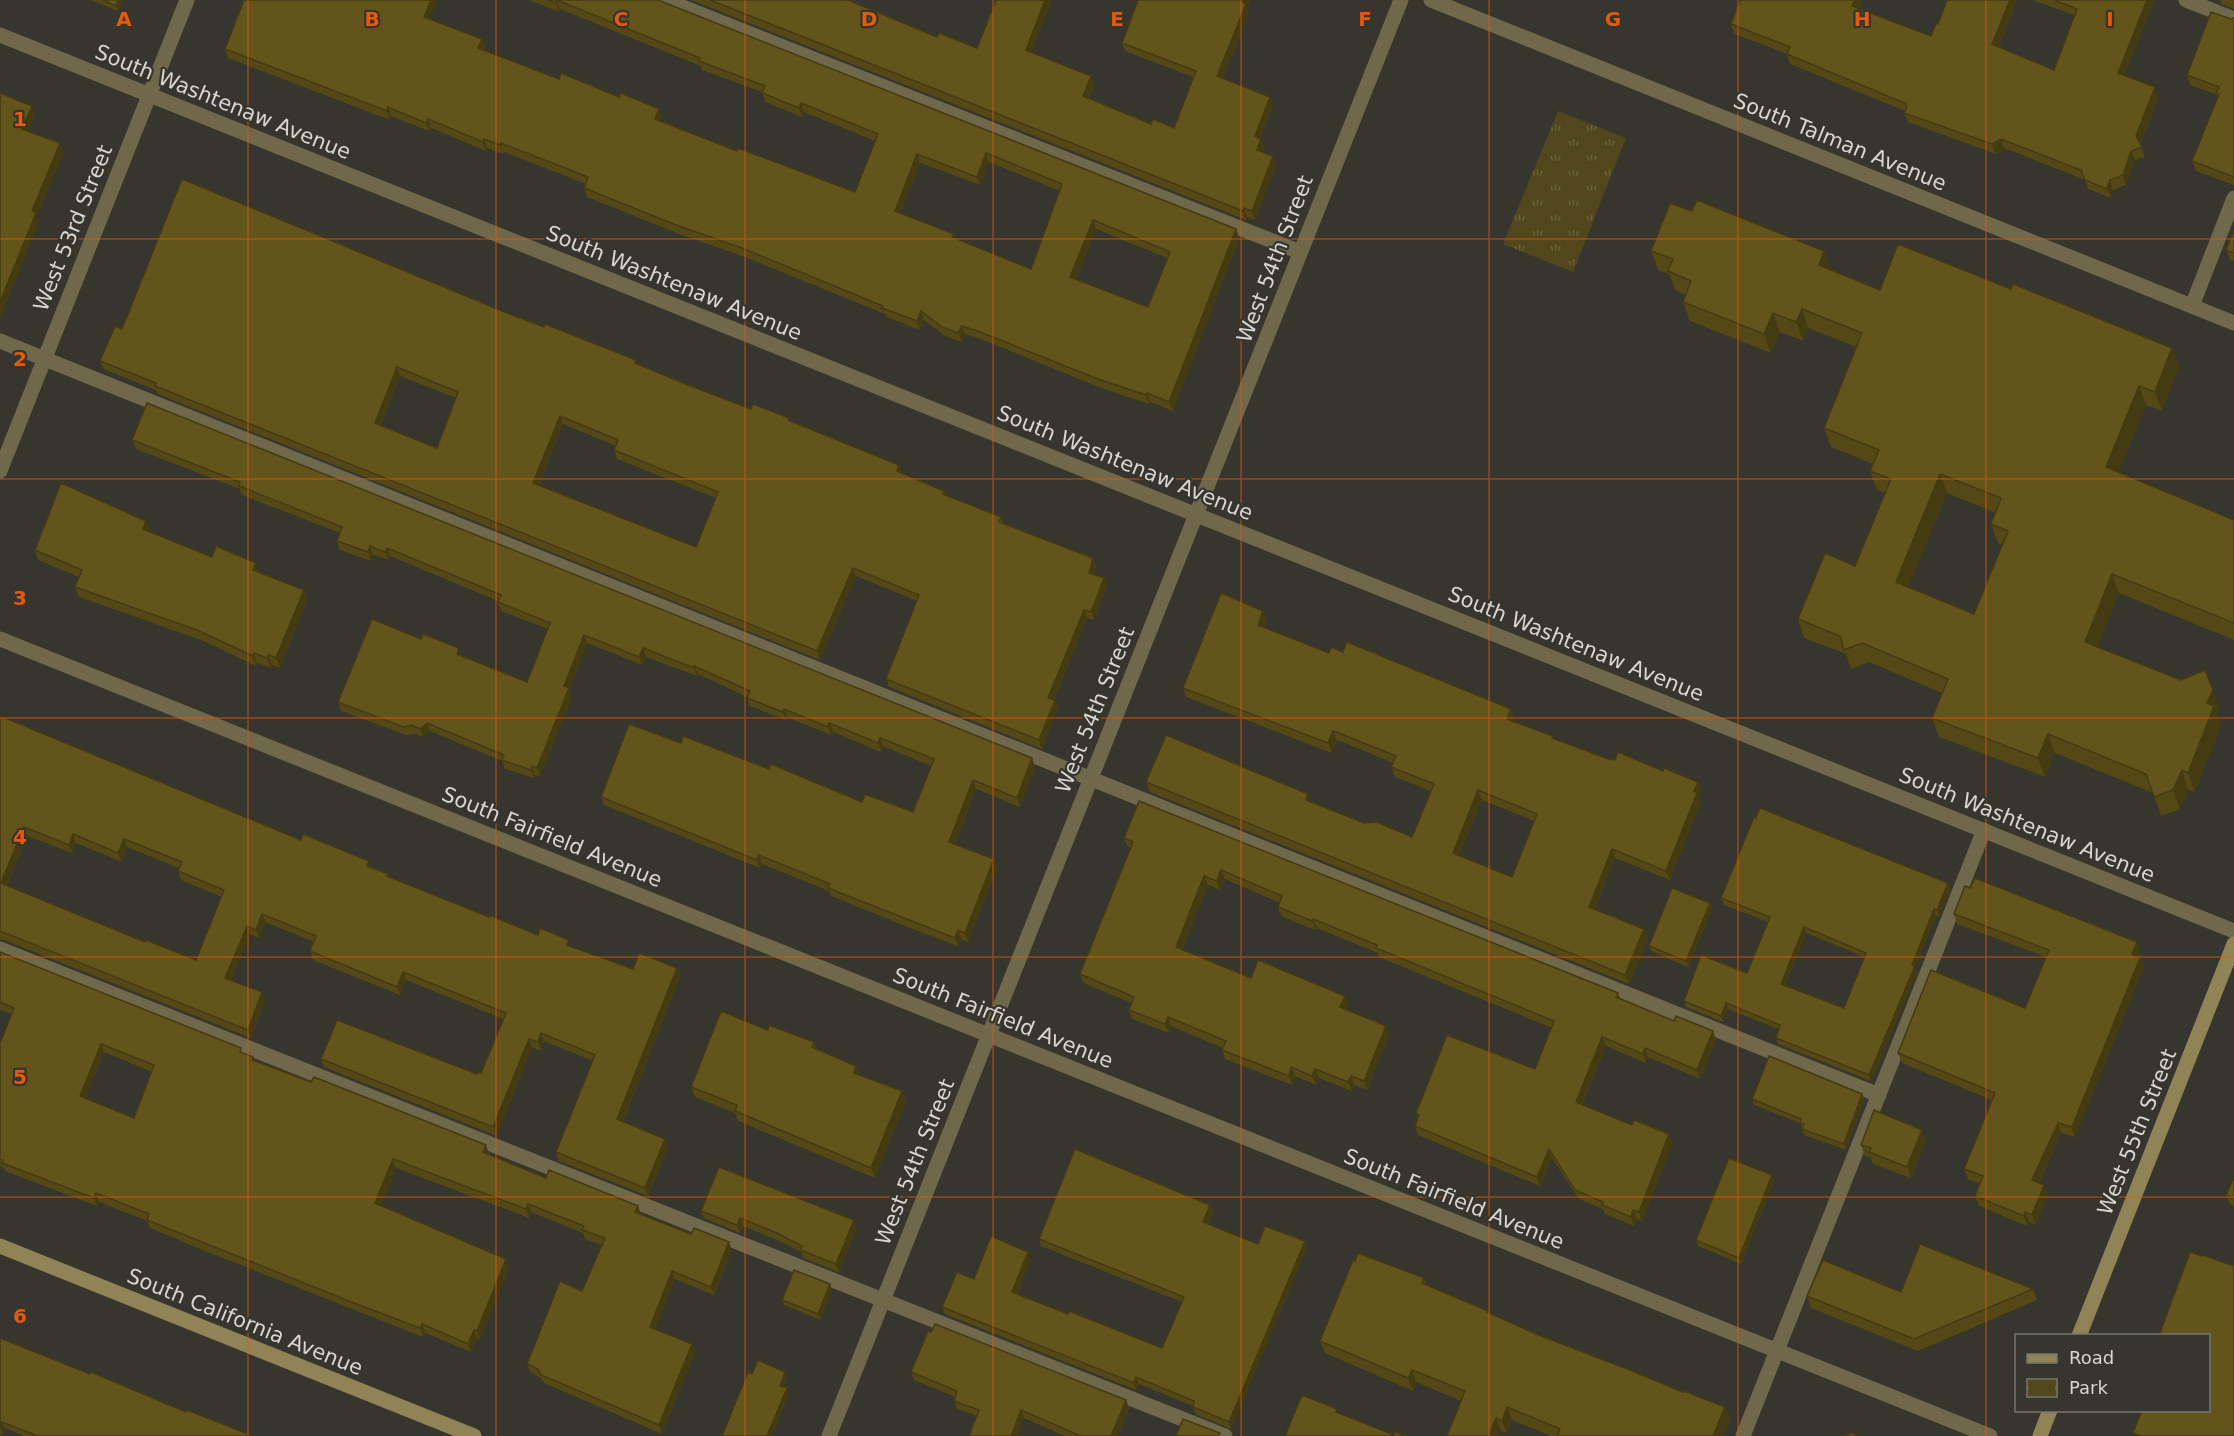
<svg xmlns="http://www.w3.org/2000/svg" width="2234" height="1436" viewBox="0 0 2234 1436" font-family="'DejaVu Sans',sans-serif">
	<defs>
		<pattern id="park-tufts" width="24" height="20" patternUnits="userSpaceOnUse" patternTransform="scale(1.5)"><rect width="24" height="20" fill="#52471c"/><path d="M3 7l-1-3M5 7V3M7 7l1-3M15 17l-1-3M17 17v-4M19 17l1-3" fill="none" stroke="#6a613c"/></pattern>
	</defs>
	<rect width="100%" height="100%" fill="#36352e"/>
	<polygon fill="url(#park-tufts)" points="1558,111 1626,138 1573,272 1503,244"/>
	<g fill="none" stroke-linecap="round" stroke-linejoin="round">
		<g stroke="#6f684b" stroke-width="15">
			<polyline points="665,0 1300,252"/>
			<polyline points="2186,0 2234,19"/>
			<polyline points="2192,306 2234,198"/>
			<polyline points="0,341 1879,1095"/>
			<polyline points="0,949 1225,1436"/>
			<polyline points="1743,1436 1984,830"/>
		</g>
		<g stroke="#6f684b" stroke-width="15">
			<polyline points="1431,0 2234,323"/>
			<polyline points="0,35 2234,931"/>
			<polyline points="0,471 187,0"/>
			<polyline points="0,639 1990,1436"/>
			<polyline points="829,1436 1401,0"/>
		</g>
		<g stroke="#908456" stroke-width="15">
			<polyline points="0,1246 474,1436"/>
			<polyline points="2079,1336 2234,944"/>
			<polyline points="2040,1436 2050,1410"/>
		</g>
	</g>
	<g fill="#544817" fill-rule="evenodd">
		<polygon points="91,0 123,0 118,11"/>
		<path d="M529,0H658L1236,229L1239,238L1173,411L1150,402L1149,404L1101,388L986,341L965,334L962,342L945,336L924,320L920,330L886,317L885,314L745,257L679,234L587,197L584,188L586,184L504,152L503,154L487,148L486,151L431,128L429,131L391,116L390,120L228,58L225,49L430,19L482,39L485,48L484,50L662,118L660,121L737,151L855,192L875,141L804,112L802,117L765,102L762,92L702,70L701,66L560,9L559,12ZM989,162L1060,191L1031,269L955,238L954,234L900,214L920,163L980,185ZM1096,229L1167,258L1148,307L1076,279Z"/>
		<polygon points="691,0 850,0 850,1 937,37 977,48 995,0 1052,0 1031,52 1094,85 1089,99 1151,124 1174,128 1193,77 1125,51 1122,43 1247,8 1249,12 1223,78 1270,97 1273,105 1260,139 1265,148 1263,152 1276,165 1255,220 1247,217 1246,220"/>
		<polygon points="1740,0 1862,0 1859,8 1931,36 1938,24 1947,0 2017,0 1999,47 2054,70 2075,16 2033,0 2155,0 2124,75 2159,97 2140,144 2145,157 2135,160 2126,185 2113,190 2111,198 2088,189 2085,180 2004,148 1996,154 1908,122 1904,113 1905,111 1790,64 1787,54 1734,34 1731,24"/>
		<polygon points="2220,0 2234,0 2234,9 2222,4"/>
		<polygon points="2234,18 2234,185 2196,171 2192,161 2218,97 2217,95 2190,85 2187,75 2231,19"/>
		<path d="M1692,211L1824,251L1831,270L1880,290L2011,289L2172,348L2179,367L2162,411L2146,405L2118,472L2234,520V640L2119,593L2097,647L2220,709L2217,715L2221,725L2195,792L2188,790L2180,809L2161,816L2153,793L2055,753L2045,777L1939,737L1932,718L1942,693L1869,662L1851,669L1846,654L1804,638L1798,619L1855,566L1885,493L1877,490L1870,471L1873,464L1831,447L1824,428L1857,347L1808,328L1803,341L1780,332L1771,353L1690,321L1683,302L1686,295L1675,290L1669,274L1658,270L1651,251ZM1947,493L1996,513L1991,524L1998,543L2002,545L1974,614L1908,587Z"/>
		<polygon points="2234,230 2234,261 2230,260 2226,250"/>
		<path d="M507,313L636,360L637,364L688,385L751,409L790,421L899,465L902,473L944,491L946,496L1001,517L1004,524L1093,558L1096,566L1094,574L1104,578L1107,586L1094,620L1087,618L1054,700L1058,708L1042,749L889,687L886,679L917,601L856,576L820,660L158,394L156,390L103,369L100,361L122,329ZM400,376L456,398L437,448L381,425ZM563,424L616,446L614,450L617,459L716,498L696,547L539,485Z"/>
		<polygon points="132,440 1035,767 1020,807 976,789 955,844 997,868 968,942 961,939 958,946 920,932 831,896 829,891 762,864 760,868 604,805 601,797 681,743 769,769 862,802 913,812 931,766 883,746 881,752 833,732 831,735 787,717 786,720 750,706 747,697 698,674 697,676 646,657 642,665 587,643 569,690 572,697 540,777 535,775 534,778 505,769 502,761 430,731 423,737 416,734 406,735 341,711 338,702 462,656 527,682 548,629 501,611 498,602 498,601 390,556 389,560 373,555 371,561 340,550 337,541 340,533 242,495 240,489 136,449"/>
		<polygon points="150,531 149,532 212,557 259,573 304,590 307,600 280,668 272,665 271,668 257,663 256,666 201,640 79,597 75,587 79,577 38,560 35,550"/>
		<path d="M1263,611L1267,621L1264,628L1329,653L1343,652L1511,709L1514,719L1513,721L1554,739L1611,760L1663,771L1698,782L1701,791L1699,797L1701,802L1670,880L1615,858L1595,909L1644,929L1648,939L1629,984L1150,792L1146,782L1311,802L1364,823L1412,837L1431,791L1395,777L1391,767L1393,763L1340,741H1337L1332,753L1186,697L1183,688ZM1482,800L1534,821L1512,877L1459,856Z"/>
		<path d="M0,716L301,840L388,874L389,877L489,917L633,969L677,968L680,977L623,1122L665,1139L668,1148L648,1196L559,1161L556,1152L593,1061L544,1041L541,1051L532,1047L497,1136L324,1067L321,1059L477,1074L481,1073L503,1019L406,980L400,995L313,960L310,951L314,942L265,922L259,938L250,934L231,980L265,1001L251,1038L4,940H0ZM27,836L72,853L76,843L122,862L127,847L179,868L178,871L181,880L222,897L196,960L145,942L7,885Z"/>
		<polygon points="1124,838 1618,993 1620,998 1716,1040 1700,1079 1648,1057 1646,1063 1606,1046 1582,1105 1673,1143 1642,1221 1637,1219 1634,1226 1605,1214 1603,1209 1579,1199 1552,1158 1540,1186 1418,1135 1415,1126 1418,1118 1416,1113 1535,1069 1552,1028 1379,957 1378,953 1317,928 1315,930 1281,916 1278,907 1280,903 1225,879 1220,890 1208,885 1182,950 1251,978 1345,996 1348,1005 1346,1009 1389,1035 1367,1090 1354,1085 1352,1091 1319,1078 1316,1085 1295,1076 1292,1085 1225,1059 1222,1050 1223,1048 1171,1026 1169,1033 1132,1019 1129,1010 1132,1003 1083,983 1080,974 1131,848 1128,847"/>
		<path d="M1948,883L1950,889L1939,917L1936,916L1915,968L1917,972L1871,1081L1778,1044L1776,1038L1778,1029L1728,1009L1723,1022L1686,1007L1684,1001L1747,973L1768,922L1724,905L1721,898ZM1806,933L1865,957L1844,1008L1785,986Z"/>
		<polygon points="1710,903 1712,909 1688,967 1651,951 1649,946"/>
		<polygon points="1954,914 2137,942 2140,952 2139,957 2144,967 2075,1137 2061,1133 2039,1183 2044,1185 2048,1195 2036,1225 2029,1222 2027,1226 1979,1206 1975,1196 1980,1184 1968,1179 1964,1169 1992,1100 1902,1063 1898,1053 2025,1008 2046,957 1957,924"/>
		<path d="M0,952L253,1057L254,1060L486,1145L489,1154L546,1178L732,1251L714,1295L675,1279L655,1329L692,1344L695,1352L662,1434L544,1383L541,1378L530,1372L527,1364L582,1291L602,1245L585,1239L583,1233L531,1212L529,1218L396,1168L381,1205L509,1267L480,1340L477,1338L471,1352L425,1333L423,1337L357,1311L200,1249L150,1228L147,1221L99,1202L97,1206L5,1171L4,1168L0,1166V1043L12,1014L0,1010ZM104,1052L152,1072L134,1118L85,1099Z"/>
		<polygon points="768,1030 814,1042 816,1049 856,1066 860,1075 902,1091 906,1101 875,1178 738,1121 735,1113 695,1097 691,1087"/>
		<polygon points="1862,1094 1864,1099 1846,1150 1804,1135 1800,1123 1754,1105 1752,1099"/>
		<polygon points="1926,1141 1911,1178 1873,1164 1871,1158 1865,1156 1861,1145"/>
		<polygon points="2234,1177 2234,1206 2230,1204 2226,1195"/>
		<polygon points="1774,1181 1741,1264 1698,1246 1696,1240"/>
		<polygon points="1210,1205 1213,1212 1208,1224 1258,1244 1307,1248 1231,1429 1195,1414 1193,1406 1139,1384 1136,1390 945,1314 942,1307 974,1279 1031,1259 1017,1294 1068,1314 1162,1348 1182,1302 1041,1246 1039,1239"/>
		<polygon points="701,1211 854,1220 857,1228 839,1272 803,1258 801,1252 780,1241 743,1226 740,1233 704,1218"/>
		<polygon points="1424,1278 1426,1285 1536,1334 1683,1392 1725,1407 1730,1419 1723,1436 1551,1436 1512,1420 1507,1433 1501,1431 1461,1401 1416,1382 1413,1391 1325,1353 1320,1341"/>
		<polygon points="2033,1289 2037,1300 1918,1351 1811,1308 1807,1296 1901,1292"/>
		<polygon points="832,1290 820,1320 784,1305 782,1300"/>
		<polygon points="0,1338 186,1412 253,1436 24,1436 5,1428 2,1435 0,1435"/>
		<polygon points="911,1372 1126,1400 1129,1408 1118,1436 1065,1436 1024,1418 1017,1436 969,1436 977,1416 957,1409 954,1401 955,1397 914,1380"/>
	</g>
	<g fill="#453b13">
		<polygon points="118,0 123,0 118,11 116,6"/>
		<polygon points="431,0 438,0 427,26 424,17"/>
		<polygon points="557,0 560,9 559,12 556,3"/>
		<polygon points="1045,0 1052,0 1029,58 1026,50"/>
		<polygon points="1244,0 1251,0 1247,8 1249,12 1220,85 1217,76"/>
		<polygon points="1855,0 1862,0 1856,15 1852,6"/>
		<polygon points="2010,0 2017,0 1996,54 1992,44"/>
		<polygon points="2147,0 2155,0 2121,83 2118,73"/>
		<polygon points="482,39 485,48 482,57 478,48"/>
		<polygon points="1091,76 1094,85 1086,105 1083,96"/>
		<polygon points="2155,87 2159,97 2139,145 2136,136"/>
		<polygon points="1270,97 1273,105 1258,145 1255,136"/>
		<polygon points="801,103 804,112 802,117 799,108"/>
		<polygon points="32,106 35,115 26,138 22,129"/>
		<polygon points="388,107 391,116 390,120 387,111"/>
		<polygon points="659,109 662,118 658,127 655,119"/>
		<polygon points="428,119 431,128 429,131 426,123"/>
		<polygon points="484,139 487,148 486,151 483,142"/>
		<polygon points="1261,139 1265,148 1260,159 1257,150"/>
		<polygon points="2001,139 2004,148 1996,154 1992,144"/>
		<polygon points="60,143 64,153 37,216 39,222 0,320 0,302 32,211"/>
		<polygon points="2131,151 2135,160 2126,185 2123,175"/>
		<polygon points="986,153 989,162 980,185 977,177"/>
		<polygon points="917,154 920,163 898,220 895,211"/>
		<polygon points="1273,156 1276,165 1255,220 1252,211"/>
		<polygon points="2110,180 2113,190 2111,198 2107,189"/>
		<polygon points="1244,208 1247,217 1246,220 1243,211"/>
		<polygon points="1093,220 1096,229 1074,286 1070,277"/>
		<polygon points="1236,229 1239,238 1173,411 1169,402"/>
		<polygon points="1824,251 1831,270 1826,284 1819,265"/>
		<polygon points="1802,309 1808,328 1803,341 1796,322"/>
		<polygon points="921,311 924,320 920,330 917,321"/>
		<polygon points="1773,313 1780,332 1771,353 1764,334"/>
		<polygon points="962,326 965,334 962,342 958,333"/>
		<polygon points="2172,348 2179,367 2162,411 2155,392"/>
		<polygon points="397,367 400,376 378,431 375,423"/>
		<polygon points="2139,386 2146,405 2113,486 2106,467"/>
		<polygon points="1147,393 1150,402 1149,404 1146,395"/>
		<polygon points="560,416 563,424 536,491 533,483"/>
		<polygon points="899,465 902,473 900,480 897,471"/>
		<polygon points="1940,474 1947,493 1903,601 1896,582"/>
		<polygon points="146,521 150,531 146,539 143,529"/>
		<polygon points="370,546 373,555 371,561 368,552"/>
		<polygon points="387,548 390,556 389,560 385,552"/>
		<polygon points="1093,558 1096,566 1092,581 1089,573"/>
		<polygon points="256,563 260,573 253,570"/>
		<polygon points="853,568 856,576 820,660 817,651"/>
		<polygon points="2112,574 2119,593 2092,661 2085,642"/>
		<polygon points="1104,578 1107,586 1094,620 1091,612"/>
		<polygon points="304,590 307,600 280,668 276,658"/>
		<polygon points="1084,610 1087,618 1051,706 1048,698"/>
		<polygon points="1263,611 1267,621 1261,635 1258,625"/>
		<polygon points="584,635 587,643 569,690 572,697 540,777 537,768 564,686"/>
		<polygon points="643,648 646,657 642,665 639,657"/>
		<polygon points="254,653 257,663 256,666 253,656"/>
		<polygon points="269,655 272,665 271,668 267,658"/>
		<polygon points="694,666 698,674 697,676 694,668"/>
		<polygon points="2213,690 2220,709 2217,715 2221,725 2195,792 2188,773 2207,703"/>
		<polygon points="1055,700 1058,708 1042,749 1039,740"/>
		<polygon points="784,709 787,717 786,720 783,712"/>
		<polygon points="1511,709 1514,719 1510,728 1507,719"/>
		<polygon points="427,723 430,731 423,737 420,729"/>
		<polygon points="829,723 833,732 831,735 828,727"/>
		<polygon points="1333,731 1337,741 1332,753 1328,743"/>
		<polygon points="2048,734 2055,753 2045,777 2038,758"/>
		<polygon points="880,738 883,746 881,752 878,743"/>
		<polygon points="1032,758 1035,767 1020,807 1017,798"/>
		<polygon points="532,766 535,775 534,778 531,770"/>
		<polygon points="2182,770 2188,790 2180,809 2173,790"/>
		<polygon points="973,780 976,789 952,850 949,842"/>
		<polygon points="1698,782 1701,791 1699,797 1701,802 1670,880 1666,871"/>
		<polygon points="1478,790 1482,800 1456,863 1453,853"/>
		<polygon points="1308,794 1312,803 1306,800"/>
		<polygon points="24,827 27,836 4,891 1,883"/>
		<polygon points="73,834 76,843 72,853 69,845"/>
		<polygon points="124,839 127,847 122,862 118,853"/>
		<polygon points="1612,849 1615,858 1592,916 1589,907"/>
		<polygon points="759,855 762,864 760,868 757,860"/>
		<polygon points="994,859 997,868 968,942 965,933"/>
		<polygon points="1221,870 1225,879 1220,890 1217,881"/>
		<polygon points="1204,876 1208,885 1180,956 1176,947"/>
		<polygon points="1948,883 1950,889 1939,917 1937,910"/>
		<polygon points="1710,903 1712,909 1688,967 1686,961"/>
		<polygon points="1934,909 1936,916 1915,968 1917,972 1871,1081 1869,1075"/>
		<polygon points="262,914 265,922 259,938 256,930"/>
		<polygon points="1313,919 1317,928 1315,930 1312,921"/>
		<polygon points="247,926 250,934 229,987 225,978"/>
		<polygon points="1804,927 1806,933 1783,990 1781,984"/>
		<polygon points="1644,929 1648,939 1629,984 1625,975"/>
		<polygon points="958,930 961,939 958,946 955,938"/>
		<polygon points="2137,942 2140,952 2136,964 2132,954"/>
		<polygon points="2140,958 2144,967 2075,1137 2072,1127"/>
		<polygon points="677,968 680,977 620,1128 617,1119"/>
		<polygon points="403,972 406,980 400,995 397,987"/>
		<polygon points="262,992 265,1001 251,1038 248,1030"/>
		<polygon points="1345,996 1348,1005 1343,1016 1340,1007"/>
		<polygon points="1726,1003 1728,1009 1723,1022 1721,1016"/>
		<polygon points="1168,1017 1171,1026 1169,1033 1165,1024"/>
		<polygon points="1386,1026 1389,1035 1367,1090 1364,1081"/>
		<polygon points="1713,1031 1716,1040 1700,1079 1697,1070"/>
		<polygon points="541,1033 544,1041 541,1051 538,1042"/>
		<polygon points="1602,1037 1606,1046 1579,1111 1576,1102"/>
		<polygon points="529,1039 532,1047 497,1136 493,1127"/>
		<polygon points="101,1044 104,1052 83,1105 80,1096"/>
		<polygon points="1645,1048 1648,1057 1646,1063 1643,1054"/>
		<polygon points="856,1066 860,1076 854,1073"/>
		<polygon points="1291,1067 1295,1076 1292,1085 1289,1076"/>
		<polygon points="1315,1069 1319,1078 1316,1085 1312,1076"/>
		<polygon points="1351,1076 1354,1085 1352,1091 1348,1082"/>
		<polygon points="902,1091 906,1101 875,1178 871,1168"/>
		<polygon points="1862,1094 1864,1099 1846,1150 1844,1144"/>
		<polygon points="2058,1123 2061,1133 2035,1190 2032,1180"/>
		<polygon points="1922,1130 1926,1141 1911,1178 1907,1167"/>
		<polygon points="1669,1134 1673,1143 1642,1221 1639,1212"/>
		<polygon points="665,1139 668,1148 648,1196 645,1188"/>
		<polygon points="486,1145 489,1154 487,1161 483,1152"/>
		<polygon points="1549,1149 1552,1158 1540,1186 1537,1177"/>
		<polygon points="393,1159 396,1168 378,1212 375,1203"/>
		<polygon points="1772,1175 1774,1181 1741,1264 1739,1258"/>
		<polygon points="2044,1185 2048,1195 2036,1225 2032,1215"/>
		<polygon points="96,1193 99,1202 97,1206 94,1198"/>
		<polygon points="528,1204 531,1212 529,1218 526,1209"/>
		<polygon points="1210,1205 1213,1212 1206,1229 1203,1222"/>
		<polygon points="638,1206 641,1214 635,1212"/>
		<polygon points="1633,1210 1637,1219 1634,1226 1631,1217"/>
		<polygon points="2025,1212 2029,1222 2027,1226 2024,1216"/>
		<polygon points="740,1218 743,1226 740,1233 737,1225"/>
		<polygon points="854,1220 857,1228 839,1272 836,1264"/>
		<polygon points="1305,1241 1307,1248 1231,1429 1229,1422"/>
		<polygon points="729,1242 732,1251 714,1295 711,1287"/>
		<polygon points="1028,1252 1031,1259 1015,1299 1012,1292"/>
		<polygon points="506,1259 509,1267 480,1340 477,1331"/>
		<polygon points="672,1271 675,1279 653,1335 650,1327"/>
		<polygon points="830,1284 832,1290 820,1320 818,1314"/>
		<polygon points="422,1324 425,1333 423,1337 420,1328"/>
		<polygon points="474,1330 477,1338 471,1352 468,1344"/>
		<polygon points="692,1344 695,1352 662,1434 659,1425"/>
		<polygon points="1412,1370 1416,1382 1413,1391 1408,1378"/>
		<polygon points="785,1372 787,1377 782,1391 780,1386"/>
		<polygon points="1136,1377 1139,1384 1136,1390 1134,1383"/>
		<polygon points="787,1388 789,1394 772,1436 767,1436"/>
		<polygon points="1126,1400 1129,1408 1118,1436 1111,1436"/>
		<polygon points="1507,1407 1512,1420 1507,1433 1502,1421"/>
		<polygon points="1725,1407 1730,1419 1723,1436 1713,1436"/>
		<polygon points="1021,1410 1024,1418 1017,1436 1011,1436"/>
		<polygon points="1496,1418 1501,1431 1499,1436 1489,1436"/>
		<polygon points="2,1422 5,1428 2,1435 0,1427"/>
	</g>
	<g fill="#62541b" stroke="#453b13" stroke-width="1.5" fill-rule="evenodd">
		<polygon points="103,0 118,0 116,6"/>
		<path d="M244,0H431L424,17L482,39L478,48L559,79L561,73L619,97L621,93L659,109L655,119L737,151L738,148L855,192L878,134L801,103L799,108L762,93L765,86L699,61L700,58L557,0L556,3L548,0H658L1236,229L1169,402L1147,393L1146,395L1098,379L983,333L962,326L958,333L942,327L921,311L917,321L882,308L883,306L742,248L676,225L584,188L588,177L501,143L500,145L484,139L483,142L428,119L426,123L388,107L387,111L225,49ZM986,153L1062,184L1031,269L952,237L954,234L895,211L917,154L977,177ZM1093,220L1170,252L1148,307L1070,277Z"/>
		<polygon points="710,0 848,0 937,37 939,33 977,48 996,0 1045,0 1026,50 1091,76 1083,96 1151,124 1153,119 1174,128 1196,71 1122,43 1138,0 1244,0 1243,2 1246,4 1217,76 1270,97 1255,136 1261,139 1257,150 1273,156 1252,211 1244,208 1243,211"/>
		<polygon points="1740,0 1855,0 1852,6 1931,36 1936,23 1938,24 1947,0 2010,0 1992,44 2054,70 2077,9 2054,0 2147,0 2118,73 2155,87 2136,136 2142,147 2131,151 2123,175 2110,180 2107,189 2085,180 2081,170 2001,139 1992,144 1904,113 1907,106 1905,103 1787,54 1790,47 1731,24"/>
		<polygon points="2211,12 2231,19 2234,18 2234,177 2192,161 2219,94 2216,93 2219,87 2187,75"/>
		<polygon points="0,93 32,106 22,129 60,143 32,211 36,213 0,302"/>
		<path d="M182,179L507,313L544,327L545,324L636,360L635,363L688,385L751,409L753,404L789,418L788,420L899,465L897,471L944,491L943,494L1001,517L999,522L1093,558L1089,573L1104,578L1091,612L1084,610L1048,698L1055,700L1039,740L886,679L919,595L853,568L817,651L155,386L156,383L100,361L115,326L122,329ZM397,367L458,392L437,448L375,423ZM560,416L618,440L614,450L718,492L696,547L533,483Z"/>
		<path d="M1697,200L1824,251L1819,265L1880,290L1898,244L2011,289L2013,284L2172,348L2155,392L2139,386L2106,467L2234,520V623L2112,574L2085,642L2181,680L2205,670L2213,690L2207,703L2214,706L2188,773L2182,770L2173,790L2154,797L2146,774L2048,734L2038,758L1932,718L1948,679L1862,643L1844,650L1840,636L1798,619L1825,553L1855,566L1891,479L1870,471L1879,450L1824,428L1862,333L1802,309L1796,322L1773,313L1764,334L1683,302L1691,281L1668,271L1673,259L1651,251L1670,203L1692,211ZM1940,474L2001,498L1991,524L2008,531L1974,614L1896,582Z"/>
		<polygon points="2234,230 2234,253 2226,250"/>
		<polygon points="147,403 1032,758 1017,798 973,780 949,842 994,859 965,933 958,930 955,938 917,923 828,888 830,884 759,855 757,860 601,797 629,724 681,743 683,736 769,769 771,764 862,802 865,794 913,812 934,759 880,738 878,743 829,723 828,727 784,709 783,712 747,698 750,691 694,666 694,668 643,648 639,657 584,635 564,686 569,688 537,768 532,766 531,770 502,760 504,755 427,723 420,729 412,725 403,727 338,702 372,619 421,639 423,634 459,648 457,654 527,682 550,623 498,602 501,595 387,548 385,552 370,546 368,552 337,541 342,527 239,486 240,482 132,440"/>
		<polygon points="61,483 146,521 143,529 212,557 216,546 256,563 253,570 304,590 276,658 269,655 267,658 254,653 253,656 197,630 75,587 82,570 35,550"/>
		<path d="M1221,593L1263,611L1258,625L1329,653L1331,647L1343,652L1347,642L1511,709L1507,719L1553,736L1552,738L1611,760L1612,759L1615,760L1618,752L1663,771L1664,768L1698,782L1694,791L1697,793L1666,871L1612,849L1589,907L1644,929L1625,975L1146,782L1166,735L1308,794L1306,800L1364,823L1377,822L1412,837L1434,784L1391,767L1396,756L1336,732L1333,731L1328,743L1183,688ZM1478,790L1537,814L1512,877L1453,853Z"/>
		<path d="M0,716L301,840L303,834L369,861L367,866L388,874L387,876L489,917V915L538,935L540,928L569,940L567,945L633,969L639,953L677,968L617,1119L665,1139L645,1188L556,1152L595,1055L541,1033L538,1042L529,1039L493,1127L321,1059L337,1020L477,1074L478,1072L481,1073L506,1013L403,972L397,987L310,951L316,936L262,914L256,930L247,926L225,978L262,992L248,1030L0,931ZM24,827L69,845L73,834L118,853L124,839L182,862L178,871L224,890L196,960L146,940L145,942L1,883Z"/>
		<polygon points="1139,801 1618,993 1616,997 1674,1021 1676,1016 1713,1031 1697,1070 1645,1048 1643,1054 1602,1037 1576,1102 1632,1125 1634,1120 1669,1134 1639,1212 1633,1210 1631,1217 1602,1205 1603,1202 1575,1190 1549,1149 1537,1177 1415,1126 1419,1115 1416,1113 1447,1035 1535,1069 1554,1021 1376,948 1377,945 1313,919 1312,921 1278,907 1282,896 1221,870 1217,881 1204,876 1176,947 1251,978 1258,960 1345,996 1340,1007 1386,1026 1364,1081 1351,1076 1348,1082 1315,1069 1312,1076 1291,1067 1289,1076 1222,1050 1226,1041 1168,1017 1165,1024 1129,1010 1134,997 1080,974 1133,842 1124,838"/>
		<path d="M1760,808L1948,883L1937,910L1934,909L1912,965L1915,966L1869,1075L1776,1038L1780,1025L1726,1003L1721,1016L1684,1001L1701,955L1747,973L1770,917L1721,898L1754,817L1756,818ZM1804,927L1866,953L1844,1008L1781,984Z"/>
		<polygon points="1975,878 2137,942 2132,954 2140,958 2072,1127 2058,1123 2032,1180 2044,1185 2032,1215 2025,1212 2024,1216 1975,1196 1983,1176 1964,1169 1995,1093 1898,1053 1931,970 2025,1008 2049,950 1954,914 1965,886 1970,888"/>
		<polygon points="1672,888 1710,903 1686,961 1649,946"/>
		<path d="M0,952L241,1048L240,1052L253,1057L252,1060L311,1082L314,1077L486,1145L483,1152L546,1178L549,1170L638,1206L635,1212L691,1234L694,1228L729,1242L711,1287L672,1271L650,1327L692,1344L659,1425L541,1375L538,1369L527,1364L560,1281L582,1291L605,1238L582,1230L584,1226L528,1204L526,1209L393,1159L375,1203L506,1259L477,1331L474,1330L468,1344L422,1324L420,1328L354,1303L197,1240L147,1220L149,1214L96,1193L94,1198L2,1163L3,1160L0,1159V1043L14,1008L0,1002ZM101,1044L154,1065L134,1118L80,1096Z"/>
		<polygon points="721,1011 768,1030 769,1025 814,1042 812,1047 856,1066 854,1073 902,1091 871,1168 735,1111 737,1105 691,1087"/>
		<polygon points="1769,1056 1862,1094 1844,1144 1802,1129 1804,1124 1800,1123 1801,1119 1752,1099"/>
		<polygon points="1874,1110 1922,1130 1907,1167 1869,1152 1871,1148 1861,1145"/>
		<polygon points="1075,1149 1210,1205 1203,1222 1258,1244 1265,1226 1305,1241 1229,1422 1193,1407 1194,1401 1136,1377 1134,1383 942,1307 957,1272 974,1279 991,1236 1028,1252 1012,1292 1068,1314 1069,1311 1162,1348 1184,1297 1039,1239"/>
		<polygon points="1729,1158 1772,1175 1739,1258 1696,1240"/>
		<polygon points="719,1167 854,1220 836,1264 800,1250 802,1246 777,1233 740,1218 737,1225 701,1211"/>
		<polygon points="2234,1177 2234,1198 2226,1195"/>
		<polygon points="1920,1244 2033,1289 1914,1339 1807,1296 1823,1260 1901,1292"/>
		<polygon points="2190,1252 2202,1256 2203,1255 2234,1266 2234,1436 2140,1436 2133,1433 2142,1410 2208,1410 2208,1335 2165,1335 2160,1333"/>
		<polygon points="1358,1253 1424,1278 1422,1283 1488,1311 1487,1312 1536,1334 1630,1370 1683,1392 1684,1391 1725,1407 1713,1436 1557,1436 1560,1429 1507,1407 1502,1421 1496,1418 1489,1436 1447,1436 1465,1391 1412,1370 1408,1378 1320,1341 1353,1260 1355,1261"/>
		<polygon points="794,1270 830,1284 818,1314 782,1300"/>
		<polygon points="935,1324 1126,1400 1111,1436 1081,1436 1021,1410 1011,1436 969,1436 979,1410 954,1401 957,1391 911,1372 928,1331 931,1332"/>
		<polygon points="0,1338 90,1374 91,1372 186,1412 187,1410 253,1436 38,1436 2,1422 0,1427"/>
		<polygon points="758,1360 785,1372 780,1386 787,1388 767,1436 722,1436 748,1372 752,1374"/>
		<polygon points="1302,1395 1337,1409 1336,1412 1394,1435 1395,1432 1406,1436 1285,1436"/>
		<polygon points="1183,1419 1220,1433 1218,1436 1176,1436"/>
		<polygon points="1852,1433 1860,1436 1839,1436"/>
	</g>
	<path fill="none" stroke="#e8590c" stroke-width="1.5" stroke-opacity="0.55" d="M248,0V1436M496,0V1436M745,0V1436M993,0V1436M1241,0V1436M1489,0V1436M1738,0V1436M1986,0V1436M0,239H2234M0,479H2234M0,718H2234M0,957H2234M0,1197H2234"/>
	<g text-anchor="middle" stroke-width="4.5" stroke-linejoin="round" paint-order="stroke">
		<g font-size="21" fill="#d7d6d2" stroke="#36352e">
			<text transform="translate(223 102) rotate(22)" y="7">South Washtenaw Avenue</text>
			<text transform="translate(1840 142) rotate(22)" y="7">South Talman Avenue</text>
			<text transform="translate(73 228) rotate(-68)" y="7">West 53rd Street</text>
			<text transform="translate(1275 259) rotate(-69)" y="7">West 54th Street</text>
			<text transform="translate(674 283) rotate(22)" y="7">South Washtenaw Avenue</text>
			<text transform="translate(1125 463) rotate(22)" y="7">South Washtenaw Avenue</text>
			<text transform="translate(1576 644) rotate(22)" y="7">South Washtenaw Avenue</text>
			<text transform="translate(1095 710) rotate(-68)" y="7">West 54th Street</text>
			<text transform="translate(2027 825) rotate(22)" y="7">South Washtenaw Avenue</text>
			<text transform="translate(552 837) rotate(22)" y="7">South Fairfield Avenue</text>
			<text transform="translate(1003 1018) rotate(22)" y="7">South Fairfield Avenue</text>
			<text transform="translate(2137 1132) rotate(-68)" y="7">West 55th Street</text>
			<text transform="translate(915 1162) rotate(-68)" y="7">West 54th Street</text>
			<text transform="translate(1454 1199) rotate(22)" y="7">South Fairfield Avenue</text>
			<text transform="translate(245 1322) rotate(22)" y="7">South California Avenue</text>
		</g>
	</g>
	<g font-size="20" text-anchor="middle" font-weight="bold" fill="#e8590c" stroke="#36352e" stroke-width="4.5" stroke-linejoin="round" paint-order="stroke">
		<text x="124" y="26">A</text>
		<text x="372" y="26">B</text>
		<text x="621" y="26">C</text>
		<text x="869" y="26">D</text>
		<text x="1117" y="26">E</text>
		<text x="1365" y="26">F</text>
		<text x="1613" y="26">G</text>
		<text x="1862" y="26">H</text>
		<text x="2110" y="26">I</text>
		<text x="20" y="126">1</text>
		<text x="20" y="366">2</text>
		<text x="20" y="605">3</text>
		<text x="20" y="844">4</text>
		<text x="20" y="1084">5</text>
		<text x="20" y="1323">6</text>
	</g>
	<rect x="2015" y="1334" width="195" height="78" fill="#36352e" stroke="#767570" stroke-width="1.5"/>
	<rect x="2027" y="1354" width="30" height="9" fill="#908456" stroke="#767570" stroke-width="1.5"/>
	<text x="2069" y="1364" font-size="18" fill="#d7d6d2">Road</text>
	<rect x="2027" y="1379" width="30" height="18" fill="url(#park-tufts)" stroke="#767570" stroke-width="1.5"/>
	<text x="2069" y="1394" font-size="18" fill="#d7d6d2">Park</text>
</svg>
